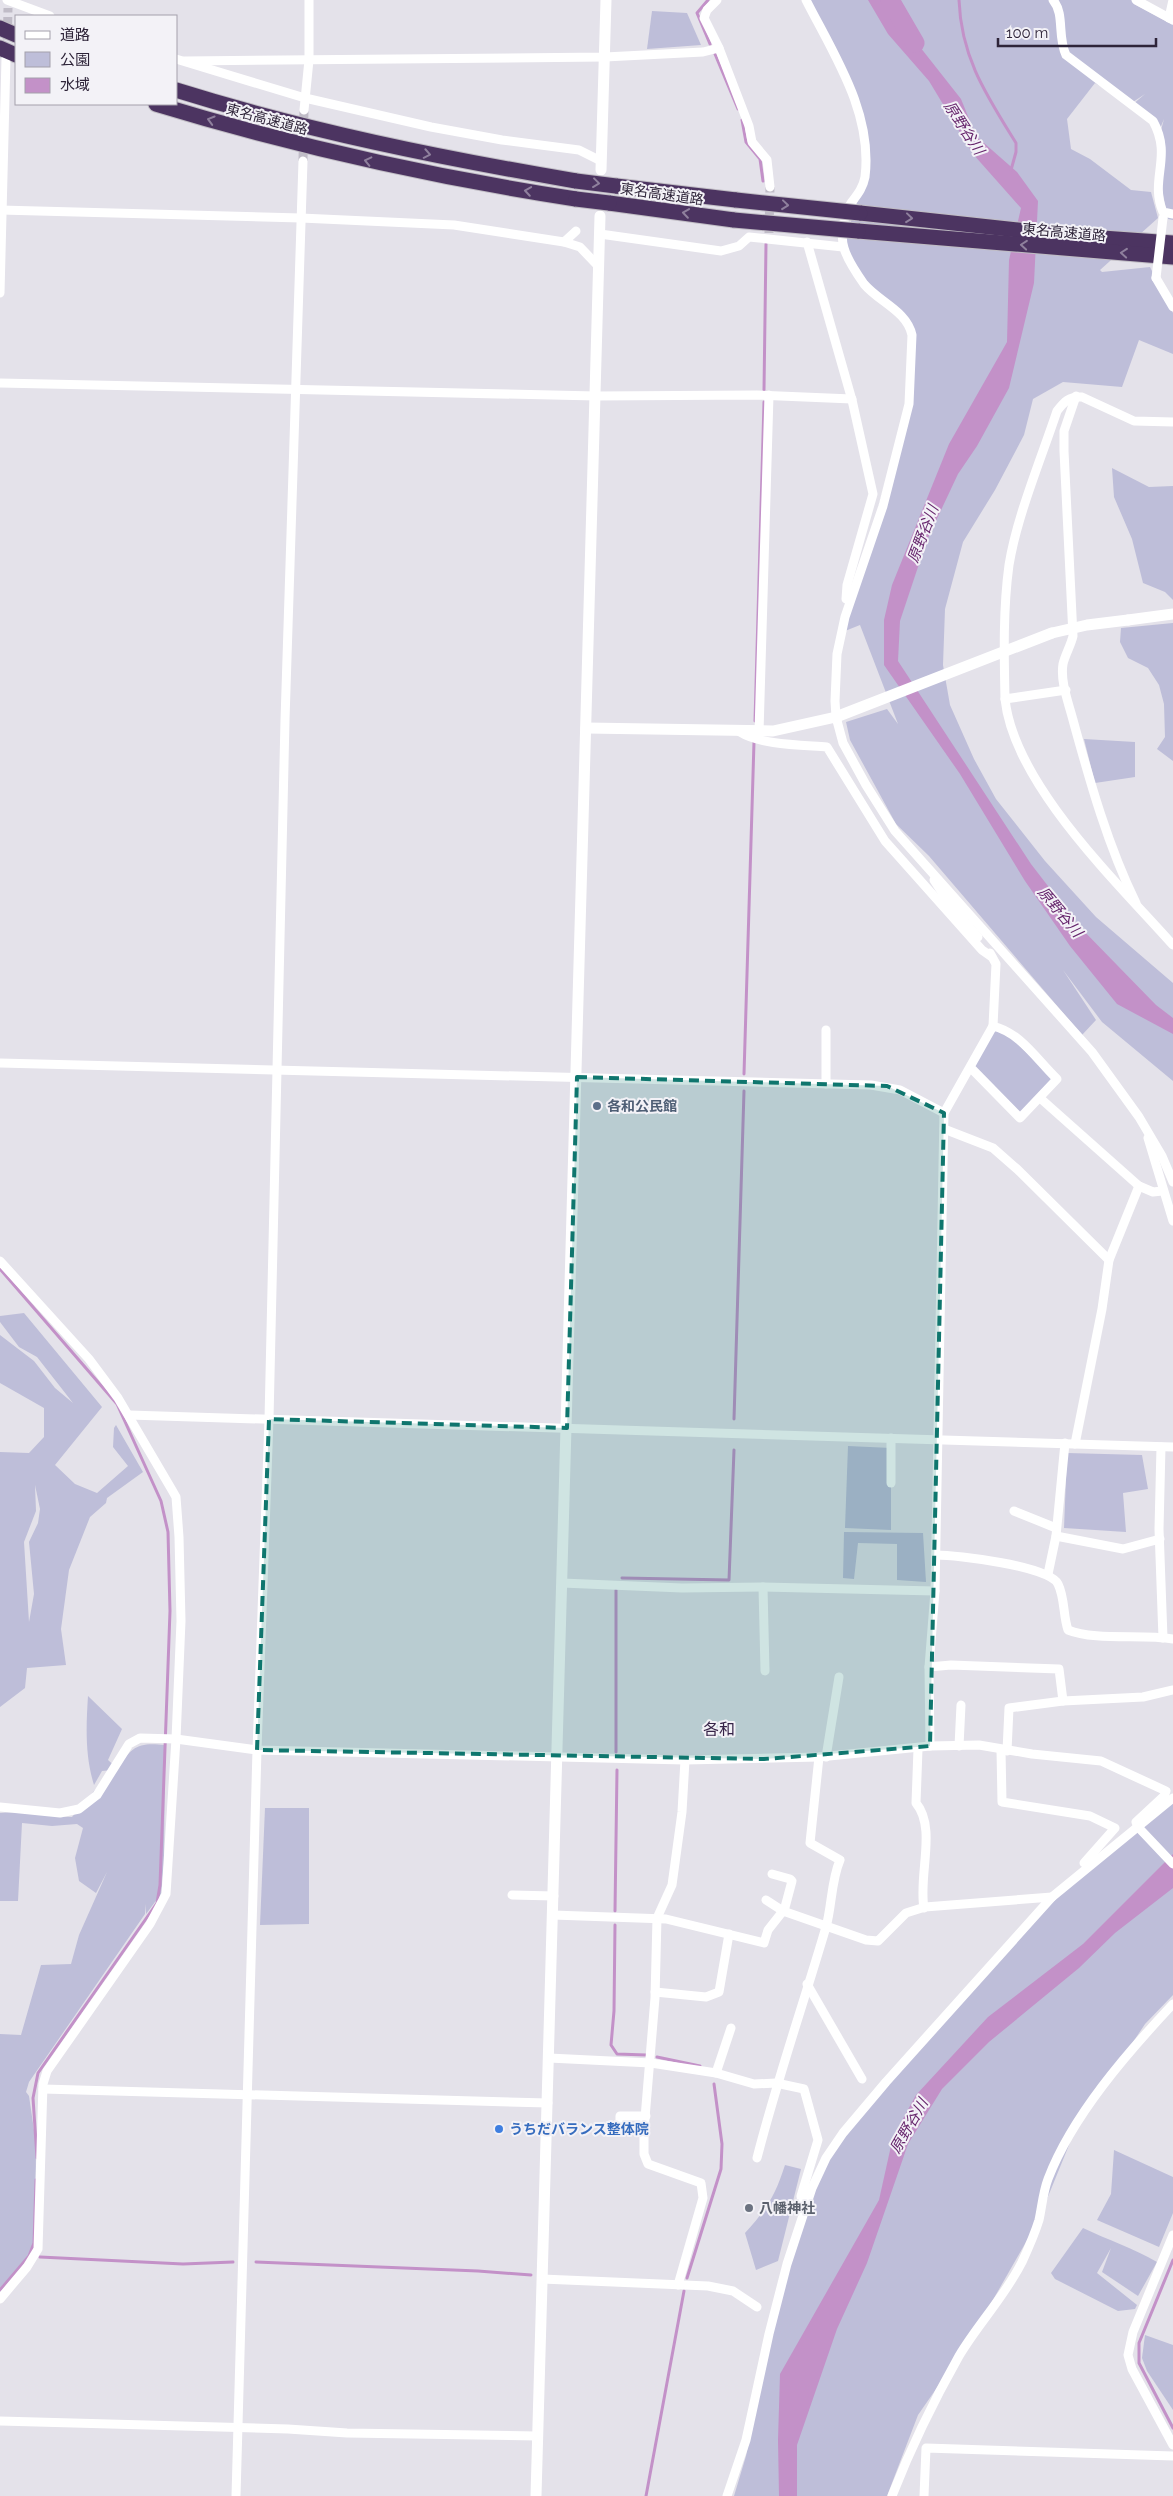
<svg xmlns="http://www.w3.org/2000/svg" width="1173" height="2496" viewBox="0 0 1173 2496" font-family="Raleway,'Noto Sans JP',sans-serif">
	<rect width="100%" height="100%" fill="#e4e2ea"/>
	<g fill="#bebed9" fill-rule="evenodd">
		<polygon points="806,0 1132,0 1134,4 1173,25 1173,220 1168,219 1160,179 1160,134 1164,119 1159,131 1132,105 1145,94 1130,104 1095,83 1067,119 1071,149 1090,159 1131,190 1151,192 1158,218 1100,270 1102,272 1150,267 1173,313 1173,354 1139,340 1122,387 1063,382 1033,399 1024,435 995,490 963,542 945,609 943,665 950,705 974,759 996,799 1045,861 1096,917 1173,983 1173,1081 1102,1022 1063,970 1096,1020 1082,1035 929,856 896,824 850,740 846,722 887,709 898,724 860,625 845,631 914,375 910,325 860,277 843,247 863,184 863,125"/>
		<polygon points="652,11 687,13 701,45 647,49"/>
		<polygon points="1112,468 1149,487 1173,486 1173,600 1165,592 1143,583 1132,539 1114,497"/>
		<polygon points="1173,623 1173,761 1157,749 1165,737 1164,704 1159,685 1148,668 1128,658 1120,642 1121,628"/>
		<polygon points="1084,739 1135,742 1135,777 1095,783"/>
		<polygon points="995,1029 1005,1032 1054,1079 1021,1115 974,1067"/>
		<path d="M24,1313L102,1407L55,1465L75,1484L97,1493L128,1466L113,1447L114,1428L116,1425L143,1472L107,1498L106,1503L90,1517L69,1570L61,1629L66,1665L27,1668L25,1688L0,1707V1452L29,1453L44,1437V1408L0,1383V1335L34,1361L55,1388L73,1403L37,1357L19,1347L0,1322V1316ZM35,1485L40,1509L38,1523L29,1542L34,1594L29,1622L24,1542L36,1511Z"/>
		<polygon points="848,1446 891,1448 891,1530 845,1528"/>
		<polygon points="1067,1453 1142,1455 1148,1489 1123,1493 1126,1532 1064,1528"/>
		<polygon points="844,1532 923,1533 926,1582 897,1580 897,1544 858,1543 854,1579 843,1578"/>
		<path d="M88,1696L122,1729L108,1760L118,1769C131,1746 139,1742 165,1745L164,1864L161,1894L146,1914V1904L145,1914L29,2082L26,2092L29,2096L36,2144L35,2253L0,2300V2034L21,2035L41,1965L71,1964L79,1935L107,1872L96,1893L79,1881L75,1858L83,1828L77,1824L52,1826L22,1823L18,1901H0V1813C24,1810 48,1816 72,1817L112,1770L102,1771L94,1785C85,1756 86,1727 88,1696Z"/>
		<polygon points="1173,1801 1173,1995 1145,2024 1076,2128 1038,2221 970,2340 918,2415 887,2496 734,2496 746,2456 771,2335 802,2218 821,2167 853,2121 1052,1897"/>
		<polygon points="265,1808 309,1808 309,1924 260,1925"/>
		<polygon points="1114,2150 1173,2177 1173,2213 1159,2247 1097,2220 1111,2194"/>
		<path d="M785,2165L801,2169L778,2261L756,2270L745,2233C767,2209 775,2196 785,2165Z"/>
		<path d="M1083,2228C1108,2240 1133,2248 1157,2262L1138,2296L1102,2272L1111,2248L1097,2273L1137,2305L1135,2309L1118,2311L1055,2279L1051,2273Z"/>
		<polygon points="1145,2335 1173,2345 1173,2410 1147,2371 1142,2358"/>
	</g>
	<g fill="#c391c8">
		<polygon points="868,0 883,0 961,99 976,136 1017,172 1038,201 1034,283 1009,388 977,446 958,474 927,540 900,621 898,661 1031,864 1078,925 1156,1005 1173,1018 1173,1034 1117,1004 1070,946 1025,881 960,774 884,665 884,620 892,585 949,444 1007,342 1009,260 1021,208 973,154 929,81 888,34"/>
		<polygon points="1173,1854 1173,1888 1115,1933 1079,1968 989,2042 942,2089 908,2144 867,2263 837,2329 797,2445 797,2496 779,2496 778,2440 780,2374 879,2200 893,2137 916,2095 988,2017 1083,1944"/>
	</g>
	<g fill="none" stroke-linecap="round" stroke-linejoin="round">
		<g stroke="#c391c8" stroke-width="3">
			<polyline points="708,0 697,13 710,44"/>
			<path d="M959,0C961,58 987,96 1016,143V152L1011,170"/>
			<polyline points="715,54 738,109"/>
			<polyline points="742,120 746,142 760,159 763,181"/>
			<polyline points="764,390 766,244"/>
			<polyline points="755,721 764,402"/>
			<polyline points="744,1074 754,742"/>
			<polyline points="0,1269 117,1404 161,1501 168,1532 170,1611 160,1885 157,1903 38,2073 33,2098 37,2158"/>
			<polyline points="734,1419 744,1091"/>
			<polyline points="622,1578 729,1580 734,1450"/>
			<polyline points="616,1752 616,1590"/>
			<polyline points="615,1911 617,1770"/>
			<polyline points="615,1925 614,2011 611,2045 617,2054 646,2055"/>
			<polyline points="657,2057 700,2066"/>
			<polyline points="40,2257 183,2264 233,2262"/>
			<polyline points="1173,2260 1139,2343 1139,2363 1173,2428"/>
			<polyline points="256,2262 478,2271 531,2275"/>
			<polyline points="687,2278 721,2169 722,2144 714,2084"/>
			<polyline points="0,2290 29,2256 34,2243 36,2180"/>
			<polyline points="646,2496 684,2291"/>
		</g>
		<polyline stroke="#c391c8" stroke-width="19" points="890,0 915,43"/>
		<g stroke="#c0bcc7" stroke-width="9" stroke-dasharray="9 4.5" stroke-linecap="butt">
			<polyline points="7,53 8,8"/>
			<polyline points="303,161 304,110"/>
			<polyline points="769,233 770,187"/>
		</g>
		<defs>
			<g id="motorway">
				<polyline points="0,28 16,35"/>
				<polyline points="0,48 16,55"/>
				<path d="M176,90C307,131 441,158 576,181"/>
				<path d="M156,104C294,146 433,177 576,199"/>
				<polyline points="616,186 736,200"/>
				<polyline points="609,203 734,220"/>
				<polyline points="860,213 1074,236 1173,243"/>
				<polyline points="858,231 1173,257"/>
			</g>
		</defs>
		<use href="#motorway" stroke="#c0bdc4" stroke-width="17"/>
		<g stroke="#fff" stroke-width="9">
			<polyline points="7,0 50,16"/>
			<polyline points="717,0 707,10 704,18 719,48 749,126 752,142 767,160 770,187"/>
			<path d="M806,0C834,55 873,113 865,177C863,188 857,195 851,203C844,213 840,236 844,248C847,259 857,274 864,284C879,302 907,311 912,335L909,404L883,506L845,617L837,654L835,701L836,717L843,743L866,785L895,831L1092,1052L1139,1117L1162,1156L1173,1182"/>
			<path d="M1053,0C1065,14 1057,36 1066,55L1153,121C1173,157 1149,179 1163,212L1173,214"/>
			<polyline points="1136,0 1173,20"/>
			<polyline points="1169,18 1173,0"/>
			<polyline points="176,59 305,98 431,127 502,140 579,150 601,161"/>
			<polyline points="185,61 605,57 703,52 719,48"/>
			<polyline points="304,110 309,60 309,0"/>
			<polyline points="0,210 301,218 454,225 564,242 580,247 599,267"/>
			<polyline points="600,234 721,251 739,246 749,237 843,247"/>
			<polyline points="564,242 576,231"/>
			<polyline points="807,242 852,400 873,494 847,585 846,599"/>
			<polyline points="1156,278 1173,307"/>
			<polyline points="0,293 6,58"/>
			<polyline points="0,383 596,396 757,395 852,399"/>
			<path d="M1076,396L1064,431V451L1073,636C1071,645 1065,655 1063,664C1060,682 1069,704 1073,720C1090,782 1108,846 1136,903"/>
			<path d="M1066,690L1005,699C1004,654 1003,609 1009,565C1017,516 1041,459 1057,411C1064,402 1069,396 1082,397L1134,421L1173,422"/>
			<path d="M1005,699C1014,784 1117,882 1173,945"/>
			<path d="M740,732C760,745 803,745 827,747L885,841L982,950L992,957"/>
			<polyline points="759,732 769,395"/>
			<polyline points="934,880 945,897 978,937"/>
			<polyline points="990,953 996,964 993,1026"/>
			<polyline points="826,1030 826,1084"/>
			<polyline points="0,1063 871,1085 900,1090 944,1113"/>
			<polyline points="1040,1098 1139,1186 1153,1192 1162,1191"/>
			<polyline points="944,1129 993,1148 1017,1169 1109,1260"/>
			<polyline points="1148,1138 1173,1221"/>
			<polyline points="0,1261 89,1359 118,1398 172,1490 176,1497 179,1537 181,1621 176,1739 166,1894 150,1924 47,2071 43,2084 38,2249 27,2267 0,2299"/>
			<polyline points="129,1415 1173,1447"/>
			<polyline points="891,1438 891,1483"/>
			<polyline points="1075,1444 1102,1309 1109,1260 1139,1186"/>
			<polyline points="1161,1447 1159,1529 1163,1638"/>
			<polyline points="1014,1511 1056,1528"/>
			<polyline points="1056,1536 1123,1549 1160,1539"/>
			<path d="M936,1555C957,1555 1049,1566 1058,1584C1065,1598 1063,1616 1068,1630C1095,1641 1141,1634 1173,1639"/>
			<polyline points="1048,1574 1056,1536 1065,1443"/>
			<polyline points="562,1583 682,1588 763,1587 935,1591"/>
			<polyline points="763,1587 765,1671"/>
			<polyline points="929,1667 951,1665 1059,1669 1063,1701"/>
			<path d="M930,1746L929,1667L935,1591L944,1113L993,1026C1021,1033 1037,1060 1057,1079L1020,1118L970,1067"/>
			<polyline points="959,1746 961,1705"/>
			<path d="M918,1749L916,1803C937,1828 918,1876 924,1908"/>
			<polyline points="1001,1750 1002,1802 1090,1816 1115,1828 1084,1863"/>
			<polyline points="1007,1751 1009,1708 1063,1701 1143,1697 1173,1690"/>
			<polyline points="826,1757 839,1677"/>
			<polyline points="0,1807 60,1813 79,1809 97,1795 129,1744 140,1738 176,1739 257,1750 685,1760 819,1757 930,1746 979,1745 1032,1754 1101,1761 1166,1791 1164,1796 1136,1822 1138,1827 1173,1864"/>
			<polyline points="772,1874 790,1879 792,1881 784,1911"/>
			<polyline points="512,1895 554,1896"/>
			<polyline points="766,1900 783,1911"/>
			<polyline points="553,1915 666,1919 764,1943 768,1930 783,1911 866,1940 878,1941 906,1913 925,1907 1052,1897"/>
			<polyline points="807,1984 862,2079"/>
			<polyline points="655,1992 706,1997 719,1992 729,1934"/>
			<polyline points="549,2058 651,2063 716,2073 754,2084 776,2083 804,2089 818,2140 801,2196 803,2210"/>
			<polyline points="716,2073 731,2028"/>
			<polyline points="43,2089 548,2103"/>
			<polyline points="620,2128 620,2116 646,2116"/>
			<path d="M757,2158C777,2080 803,2005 826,1927C832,1906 831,1881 840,1860L810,1843L819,1757"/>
			<polyline points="1173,2235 1133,2332 1128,2355 1132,2369 1173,2445"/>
			<polyline points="542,2279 708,2286 733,2291 757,2307"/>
			<polyline points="678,2285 703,2198 701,2183 648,2164 644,2154 644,2130 655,1998 657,1918 672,1885 682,1812 685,1760"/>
			<polyline points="0,2421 288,2429 347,2433 537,2436"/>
			<polyline points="236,2496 257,1750 269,1419 285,720 303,161"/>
			<polyline points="727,2496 746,2440 769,2334 787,2264 812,2188 826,2158 843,2133 886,2082 1052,1897 1173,1798"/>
			<path d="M892,2496C911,2447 933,2402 959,2356C978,2324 1005,2296 1022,2262C1028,2249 1035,2233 1039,2220C1042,2206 1043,2192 1048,2179C1072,2116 1127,2053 1173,2004"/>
			<polyline points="924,2496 926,2448 1173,2456"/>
		</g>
		<g stroke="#fff" stroke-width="11">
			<polyline points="601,170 606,0"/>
			<polyline points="1128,620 1173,614"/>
			<polyline points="586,728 773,731 836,717 1052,633"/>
			<polyline points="536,2496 600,216"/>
		</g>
		<use href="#motorway" stroke="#4c3461" stroke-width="15"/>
		<defs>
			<g id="motorway-bridge">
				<polyline points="576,181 616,186"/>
				<polyline points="576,199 609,203"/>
				<polyline points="736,200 860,213"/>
				<polyline points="734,220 858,231"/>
			</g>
		</defs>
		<use href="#motorway-bridge" stroke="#c0bdc4" stroke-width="17" stroke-linecap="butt"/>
		<polyline stroke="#fff" stroke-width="9" points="1156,278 1163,218"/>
		<polyline stroke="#fff" stroke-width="11" points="1052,633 1087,625 1128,620"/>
		<use href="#motorway-bridge" stroke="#4c3461" stroke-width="15"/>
	</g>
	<defs><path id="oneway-chevron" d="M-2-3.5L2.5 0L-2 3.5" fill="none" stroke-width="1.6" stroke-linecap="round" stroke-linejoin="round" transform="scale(1.25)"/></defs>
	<g stroke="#8f809d">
		<use href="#oneway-chevron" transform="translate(211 120) rotate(-164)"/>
		<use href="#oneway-chevron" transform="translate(427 154) rotate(11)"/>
		<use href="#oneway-chevron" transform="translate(368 161) rotate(-167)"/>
		<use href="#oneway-chevron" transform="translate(596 183) rotate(7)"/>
		<use href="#oneway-chevron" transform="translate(528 191) rotate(-171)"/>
		<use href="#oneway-chevron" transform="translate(785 205) rotate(6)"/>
		<use href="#oneway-chevron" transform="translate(686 213) rotate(-172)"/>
		<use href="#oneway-chevron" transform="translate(909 218) rotate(6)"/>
		<use href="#oneway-chevron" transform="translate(1024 245) rotate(-175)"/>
		<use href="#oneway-chevron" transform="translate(1124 253) rotate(-175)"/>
	</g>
	<path fill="#0f766e" fill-opacity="0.2" stroke="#0f766e" stroke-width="4" stroke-dasharray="10 6" stroke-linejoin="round" d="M577,1077L887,1086L944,1113L930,1746L764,1759L257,1750L269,1419L567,1428Z"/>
	<circle fill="#5c6f8a" stroke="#f3f2f7" stroke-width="2" cx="597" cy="1106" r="5"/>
	<circle fill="#3f7fe0" stroke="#f3f2f7" stroke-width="2" cx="499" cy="2129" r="5"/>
	<circle fill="#6b7280" stroke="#f3f2f7" stroke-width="2" cx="749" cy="2208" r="5"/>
	<g text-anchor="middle" stroke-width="4" stroke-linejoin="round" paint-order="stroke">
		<g font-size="14" fill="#2e2439" stroke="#f3f2f7">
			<text transform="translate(267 119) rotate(15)" y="5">東名高速道路</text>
			<text transform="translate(662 194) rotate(8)" y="5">東名高速道路</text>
			<text transform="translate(1064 232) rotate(5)" y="5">東名高速道路</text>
		</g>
		<g font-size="14" font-weight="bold" fill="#4e5e75" stroke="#f3f2f7" text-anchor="start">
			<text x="607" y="1111">各和公民館</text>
		</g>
		<g font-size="14" font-weight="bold" fill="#366cbe" stroke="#f3f2f7" text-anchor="start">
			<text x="509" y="2134">うちだバランス整体院</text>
		</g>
		<g font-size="14" font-weight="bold" fill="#5b616d" stroke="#f3f2f7" text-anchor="start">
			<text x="759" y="2213">八幡神社</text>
		</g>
		<g font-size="15" font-style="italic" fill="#67266d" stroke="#f3f2f7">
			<text transform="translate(964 128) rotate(57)" y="5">原野谷川</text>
			<text transform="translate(923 534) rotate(-69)" y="5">原野谷川</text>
			<text transform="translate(1060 912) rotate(50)" y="5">原野谷川</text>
			<text transform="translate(909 2126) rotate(-60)" y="5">原野谷川</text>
		</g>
		<g font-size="16" fill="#362348" stroke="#f3f2f7">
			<text x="719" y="1735">各和</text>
		</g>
	</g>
	<rect x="15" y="15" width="162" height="90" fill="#f3f2f7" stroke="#a4a0ab"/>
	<rect x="25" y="31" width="25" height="8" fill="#ffffff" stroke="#a4a0ab"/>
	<text x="60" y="40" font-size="15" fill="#2e2439">道路</text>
	<rect x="25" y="52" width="25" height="15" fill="#bebed9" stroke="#a4a0ab"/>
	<text x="60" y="65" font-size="15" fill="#2e2439">公園</text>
	<rect x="25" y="78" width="25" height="15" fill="#c391c8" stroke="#a4a0ab"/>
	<text x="60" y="90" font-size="15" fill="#2e2439">水域</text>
	<path d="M998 38v8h158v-8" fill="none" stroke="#2e2439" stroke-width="2.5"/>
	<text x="1006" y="38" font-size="15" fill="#2e2439" stroke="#f3f2f7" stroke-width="4" paint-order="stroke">100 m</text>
</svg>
